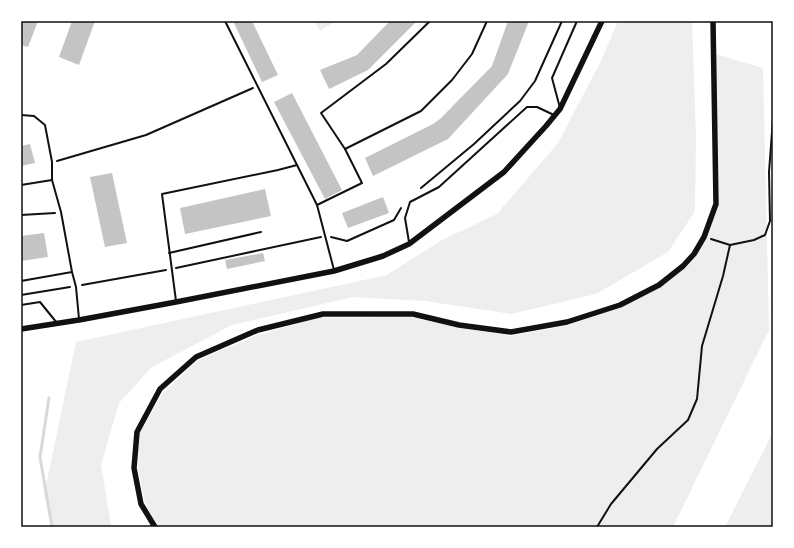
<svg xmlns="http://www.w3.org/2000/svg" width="794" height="548" viewBox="0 0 794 548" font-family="Arial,sans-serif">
	<rect width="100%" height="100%" fill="#fff"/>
	<g fill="#eee">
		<polygon points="314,21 336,21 320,31"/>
		<polygon points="618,21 692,21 696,136 695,211 668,252 596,294 511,314 425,301 353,297 232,325 152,367 119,403 101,465 111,525 113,527 53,527 44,495 76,342 387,275 442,240 497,214 558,143 601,61"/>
		<polygon points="715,54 763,68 769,330 673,527 158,527 145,503 138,469 139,434 162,394 198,360 258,335 318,318 410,317 456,327 511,336 565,326 620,308 691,261 719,203"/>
		<polygon points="773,432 773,527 725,527"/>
	</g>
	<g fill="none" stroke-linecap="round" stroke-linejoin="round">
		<polyline stroke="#d9d9d9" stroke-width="3" points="49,398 40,457 52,527"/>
	</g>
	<g fill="#c4c4c4">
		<polygon points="21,21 38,21 28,47 21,45"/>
		<polygon points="72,21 95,21 79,65 59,57"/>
		<polygon points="233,21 252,21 278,75 262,82"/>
		<polygon points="390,21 417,21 368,70 329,89 320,70 357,55"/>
		<polygon points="508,21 529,21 508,74 448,139 373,176 365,158 433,124 440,119 492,66"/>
		<polygon points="292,93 342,190 325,199 274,102"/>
		<polygon points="30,144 35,163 21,166 21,146"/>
		<polygon points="112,173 127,243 105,247 90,177"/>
		<polygon points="265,189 271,216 185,234 180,208"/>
		<polygon points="383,197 389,213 348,228 342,213"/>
		<polygon points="44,233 48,257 21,261 21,236"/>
		<polygon points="263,253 265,261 227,269 225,260"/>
	</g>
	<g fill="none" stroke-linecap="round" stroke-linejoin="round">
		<g stroke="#111" stroke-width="2">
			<polyline points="57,161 146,135 253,88"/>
			<polyline points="421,188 474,144 520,101 535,81 562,21"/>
			<polyline points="21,215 55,213"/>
			<polyline points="331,237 347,241 394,220 401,208"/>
			<polyline points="711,239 730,245 754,240 765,235 770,221 769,172 773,119"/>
			<polyline points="176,268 321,237"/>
			<polyline points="82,285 166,270"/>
			<polyline points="21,295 70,287"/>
			<polyline points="597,527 611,504 657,449 688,420 697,399 702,346 723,276 730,245"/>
		</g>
		<g stroke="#111" stroke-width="2">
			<polyline points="225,21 317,205 334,270"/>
			<polyline points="560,108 552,78 577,21"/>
			<polyline points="21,115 34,116 45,125 52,162 52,180 61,212 72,272 76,287 79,319"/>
			<polyline points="345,149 421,111 452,80 472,54 487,21"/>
			<polyline points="21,185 52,180"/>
			<polyline points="317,205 362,183 345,149 321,113 386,64 430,21"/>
			<polyline points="409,242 405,218 410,202 439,187 527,107 537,107 554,115"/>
			<polyline points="169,253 261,232"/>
			<polyline points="21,281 72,272"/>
			<polyline points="176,301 162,194 278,170 297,165"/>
			<polyline points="21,305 40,302 57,323"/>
		</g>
		<g stroke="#111" stroke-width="5.5">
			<polyline points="21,329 79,320 176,302 334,271 383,256 409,244 504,172 546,126 560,109 602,21"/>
			<polyline points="155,527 141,504 134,468 137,432 160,389 196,357 258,330 323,314 413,314 459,325 511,332 567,322 620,305 659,285 683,266 694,254 704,237 716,204 713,21"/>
		</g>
	</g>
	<rect width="794" height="548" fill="none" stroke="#ffffff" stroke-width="44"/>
	<rect x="22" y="22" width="750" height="504" fill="none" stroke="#111" stroke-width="1.5"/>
</svg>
